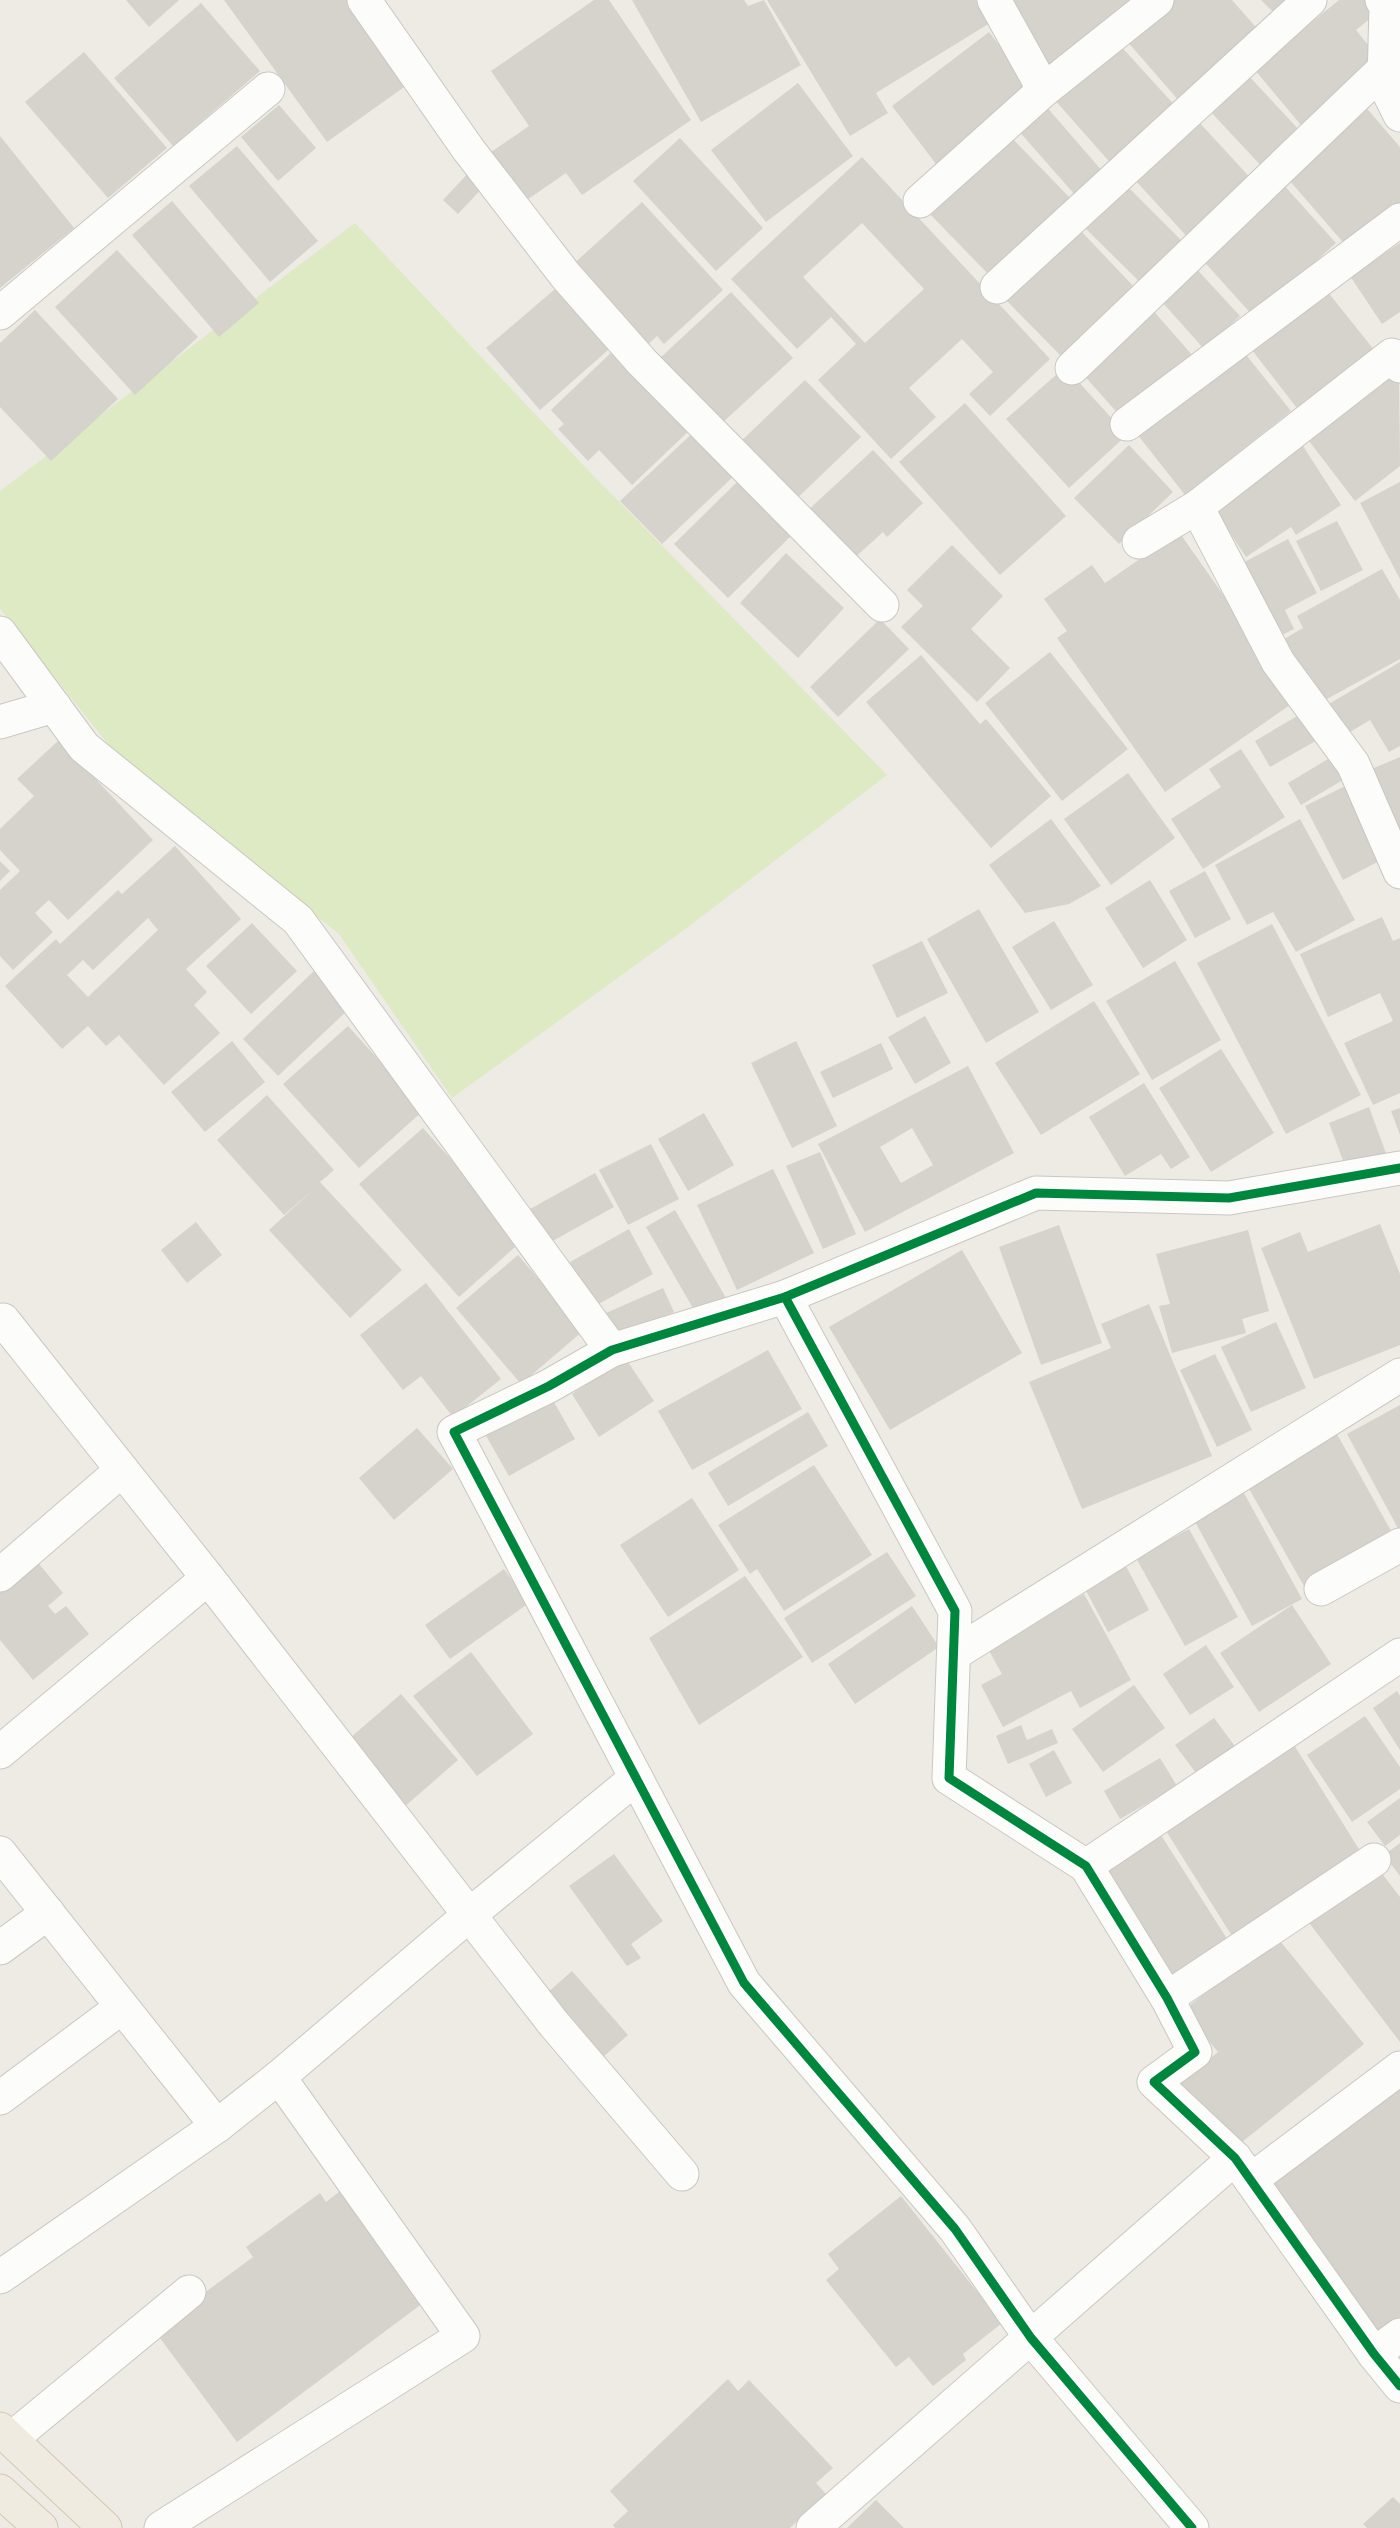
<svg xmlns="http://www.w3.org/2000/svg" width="1400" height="2528" viewBox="0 0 1400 2528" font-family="'PT Sans Narrow',sans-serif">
	<rect width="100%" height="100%" fill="#eeebe5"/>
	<polygon fill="#ddeac3" points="355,223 586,468 887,775 688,927 452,1098 339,934 124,764 0,609 0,491"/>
	<g fill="#d6d2cc" fill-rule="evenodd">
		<polygon points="126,0 179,0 149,27"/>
		<polygon points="224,0 356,0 414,80 327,142"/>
		<polygon points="594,0 609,0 691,120 582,195 566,173 518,206 484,157 529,126 491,71"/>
		<polygon points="632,0 744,0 748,6 764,0 801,65 701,122"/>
		<polygon points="767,0 976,0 990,23 876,93 888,113 850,136"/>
		<polygon points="1005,0 1147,0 1048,77"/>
		<polygon points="1173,0 1232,0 1261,33 1180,102 1126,40"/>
		<polygon points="1261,0 1292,0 1276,15"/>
		<polygon points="1339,0 1366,0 1377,13 1356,30 1385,66 1306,131 1254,69"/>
		<polygon points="201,3 260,71 173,146 114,78"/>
		<polygon points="989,32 1037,95 939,168 892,106"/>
		<polygon points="1117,42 1179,110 1115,168 1054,99"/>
		<polygon points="84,52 167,148 108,198 25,102"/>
		<polygon points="1247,74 1303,134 1265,170 1209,110"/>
		<polygon points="798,83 853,156 766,222 711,150"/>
		<polygon points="1363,104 1400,147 1400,203 1348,248 1283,173"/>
		<polygon points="279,105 316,148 278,181 241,137"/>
		<polygon points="1045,105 1103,172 1076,196 1017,129"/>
		<polygon points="1197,120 1256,184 1193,243 1134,179"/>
		<polygon points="1007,133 1072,200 991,277 926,210"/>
		<polygon points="0,136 74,228 0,288"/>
		<polygon points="680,138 763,228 716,271 633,181"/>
		<polygon points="237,146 318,241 270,282 189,186"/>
		<path d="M862,157L1050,359L990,416L969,394L993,372L962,339L909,388L936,417L891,459L818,380L856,344L831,317L797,349L731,279ZM862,223L924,289L865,343L803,277Z"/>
		<polygon points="473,168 488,182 458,214 443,200"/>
		<polygon points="1281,182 1336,243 1254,317 1199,256"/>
		<polygon points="1128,187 1185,244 1144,286 1086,229"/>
		<polygon points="172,201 259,303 219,337 132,235"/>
		<polygon points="642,202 723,290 664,344 657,336 644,348 570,267"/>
		<polygon points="1081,231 1136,289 1063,358 1007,301"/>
		<polygon points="1400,243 1400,312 1382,324 1350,276"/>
		<polygon points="117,250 198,337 135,395 55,307"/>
		<polygon points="1191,263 1240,316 1204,349 1155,294"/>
		<polygon points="561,284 616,343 540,410 486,348"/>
		<polygon points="1327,291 1379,356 1303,416 1252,350"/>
		<polygon points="731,292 793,358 720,425 659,359"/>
		<polygon points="1151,308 1193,356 1122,418 1080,371"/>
		<polygon points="35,310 118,399 51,461 0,407 0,343"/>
		<polygon points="618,346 694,426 632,485 599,450 588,461 558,429 564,424 551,410"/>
		<polygon points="1243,351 1291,411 1185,495 1137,434"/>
		<polygon points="1065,367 1127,435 1069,488 1006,419"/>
		<polygon points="1399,371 1400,466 1355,501 1309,441"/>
		<polygon points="805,380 861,437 789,506 737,445"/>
		<polygon points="965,403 1066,516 1000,575 899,462"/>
		<polygon points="697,429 737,473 662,544 620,501"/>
		<polygon points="1129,445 1173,492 1119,544 1074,498"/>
		<polygon points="1303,446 1341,505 1296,535 1291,527 1246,557 1212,506"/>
		<polygon points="873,450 923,503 887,537 883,532 850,562 805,513"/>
		<polygon points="741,478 794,533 728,598 674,544"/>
		<polygon points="1400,482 1400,579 1360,503"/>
		<polygon points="1337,521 1363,570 1321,591 1296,541"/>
		<polygon points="1179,532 1297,700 1165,792 1057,638 1067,631 1044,599 1092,565 1105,583"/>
		<polygon points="1288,539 1317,593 1285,610 1294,629 1272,640 1233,568"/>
		<polygon points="952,545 1003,596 971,629 1010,668 977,702 901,627 923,606 907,590"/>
		<polygon points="786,553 844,608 798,658 740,603"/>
		<polygon points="1382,569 1400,600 1400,659 1314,706 1279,642 1303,628 1297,616"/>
		<polygon points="880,619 909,649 838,717 810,687"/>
		<polygon points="1050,652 1128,749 1062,801 985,703"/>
		<polygon points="921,655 980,724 986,719 1051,796 991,848 866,702"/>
		<polygon points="1400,662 1400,746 1389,752 1370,720 1340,738 1322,708"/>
		<polygon points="1304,712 1319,739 1270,767 1255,741"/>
		<polygon points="59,740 153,840 68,920 49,900 35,913 53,932 13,970 0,956 0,890 20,871 0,850 0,829 34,796 17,779"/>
		<polygon points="1241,749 1285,817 1203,869 1171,819 1221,787 1209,769"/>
		<polygon points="1338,753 1351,775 1301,805 1288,783"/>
		<polygon points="1400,757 1400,866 1362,773"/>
		<polygon points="1128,773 1175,838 1111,885 1064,819"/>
		<polygon points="1347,785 1385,858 1343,880 1305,806"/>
		<polygon points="1051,819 1101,886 1069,904 1025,913 989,865"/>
		<polygon points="1300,819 1355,920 1296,952 1273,912 1247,925 1215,865"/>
		<path d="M175,846L241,919L186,969L207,992L194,1005L220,1033L164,1085L119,1035L106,1046L88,1026L62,1049L5,986L56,939L60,944L118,890L122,894ZM148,918L158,930L88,997L67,975L83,960L93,970Z"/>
		<polygon points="0,861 10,871 0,881"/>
		<polygon points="1205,871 1231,919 1195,938 1169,891"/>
		<polygon points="1150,880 1187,940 1143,968 1105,908"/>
		<polygon points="979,909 1039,1012 986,1043 927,939"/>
		<polygon points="1382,917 1393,941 1400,938 1400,1093 1373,1105 1344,1043 1393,1021 1380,993 1328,1017 1300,954"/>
		<polygon points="1054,921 1093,985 1051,1010 1012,947"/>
		<polygon points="252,923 297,971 251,1014 206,966"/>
		<polygon points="1272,924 1361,1095 1286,1134 1197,963"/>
		<polygon points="922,941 948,993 897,1018 872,965"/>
		<polygon points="1175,961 1221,1040 1152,1080 1106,1001"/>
		<polygon points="315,970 351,1007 278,1076 243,1039"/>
		<polygon points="1094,1001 1140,1074 1041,1135 995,1063"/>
		<polygon points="925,1016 951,1063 915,1084 888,1037"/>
		<polygon points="348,1026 424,1110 359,1168 283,1084"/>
		<polygon points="232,1041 265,1082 205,1132 171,1092"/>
		<polygon points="796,1041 837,1126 792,1148 751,1063"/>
		<polygon points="881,1043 893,1069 833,1098 820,1072"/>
		<polygon points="1221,1049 1274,1133 1211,1172 1159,1088"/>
		<path d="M968,1066L1014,1153L865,1232L818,1144ZM912,1128L933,1165L901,1183L880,1147Z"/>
		<polygon points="1144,1083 1190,1157 1171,1169 1161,1154 1125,1176 1089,1117"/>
		<polygon points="267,1095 334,1170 320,1182 402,1270 350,1318 269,1230 315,1188 284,1215 217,1140"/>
		<polygon points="1369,1107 1387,1156 1347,1171 1329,1123"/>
		<polygon points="1400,1108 1400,1135 1391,1111"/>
		<polygon points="704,1113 734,1165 688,1191 658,1139"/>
		<polygon points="423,1128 523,1240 459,1297 359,1184"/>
		<polygon points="651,1144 679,1199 628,1225 599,1170"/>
		<polygon points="820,1152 856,1234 823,1249 786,1166"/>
		<polygon points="773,1169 814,1253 737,1290 697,1205"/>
		<polygon points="595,1173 614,1207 540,1248 521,1214"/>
		<polygon points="675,1210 726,1298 697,1315 646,1227"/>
		<polygon points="196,1222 222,1255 187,1283 161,1250"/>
		<polygon points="1380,1224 1400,1274 1400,1345 1314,1379 1261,1248 1300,1232 1308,1252"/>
		<polygon points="1059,1225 1102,1343 1041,1365 999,1247"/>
		<polygon points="629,1229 653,1274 595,1306 570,1262"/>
		<polygon points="1248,1230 1269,1311 1242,1319 1246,1333 1172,1353 1159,1306 1170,1304 1156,1254"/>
		<polygon points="962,1250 1022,1353 890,1430 829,1327"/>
		<polygon points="518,1255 583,1331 521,1384 456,1308"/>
		<polygon points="426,1283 501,1379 453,1417 421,1376 403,1390 360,1335"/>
		<polygon points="663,1288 674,1312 617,1337 606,1313"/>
		<polygon points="1149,1304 1212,1456 1082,1509 1029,1382 1111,1348 1101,1324"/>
		<polygon points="1276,1322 1306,1388 1251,1412 1221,1347"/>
		<polygon points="768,1350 802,1409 692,1470 658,1411"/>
		<polygon points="1215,1354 1252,1430 1217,1447 1180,1370"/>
		<polygon points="626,1359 654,1401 599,1437 572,1394"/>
		<polygon points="551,1397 575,1439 509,1476 485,1434"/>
		<polygon points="1400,1405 1400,1532 1347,1434"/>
		<polygon points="808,1412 828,1446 728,1506 708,1473"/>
		<polygon points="417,1428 453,1469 394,1520 359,1478"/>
		<polygon points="1337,1434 1395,1538 1305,1588 1247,1485"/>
		<polygon points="814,1465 872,1555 784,1611 757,1569 750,1574 718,1525"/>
		<polygon points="1244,1493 1302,1599 1252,1626 1194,1520"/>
		<polygon points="692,1498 739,1570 668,1617 620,1545"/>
		<polygon points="1189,1529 1238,1617 1185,1646 1136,1558"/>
		<polygon points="887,1552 916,1596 812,1663 784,1618"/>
		<polygon points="35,1559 63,1593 48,1606 55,1614 66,1606 89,1634 33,1680 0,1640 0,1588"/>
		<polygon points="1125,1564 1149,1610 1108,1632 1083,1585"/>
		<polygon points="504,1569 529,1603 450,1659 425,1625"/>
		<polygon points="745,1576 803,1657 699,1725 649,1638"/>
		<polygon points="1084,1594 1131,1680 1080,1708 1071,1691 1003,1727 981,1685 1002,1674 987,1647"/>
		<polygon points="1292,1605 1331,1664 1259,1712 1220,1653"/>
		<polygon points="912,1606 939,1647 855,1704 828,1664"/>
		<polygon points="1206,1645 1234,1687 1190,1715 1163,1674"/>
		<polygon points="471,1652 533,1734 477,1776 413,1696"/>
		<polygon points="1134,1685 1165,1728 1103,1772 1072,1729"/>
		<polygon points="1397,1691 1400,1696 1400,1750 1373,1708"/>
		<polygon points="401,1694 458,1760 403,1808 350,1738"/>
		<polygon points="1365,1716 1400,1767 1400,1789 1352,1822 1307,1755"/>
		<polygon points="1214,1718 1237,1749 1199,1777 1175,1745"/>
		<polygon points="1021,1725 1027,1740 1052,1729 1058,1743 1008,1764 996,1736"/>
		<polygon points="1294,1745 1367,1862 1237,1944 1163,1826"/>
		<polygon points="1054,1750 1072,1783 1046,1797 1029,1764"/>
		<polygon points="1160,1758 1177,1786 1120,1819 1104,1791"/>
		<polygon points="1400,1798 1400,1835 1385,1846 1367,1822"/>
		<polygon points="1159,1832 1231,1945 1171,1983 1099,1871"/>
		<polygon points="1400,1843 1400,1876 1384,1855"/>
		<polygon points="614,1854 663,1921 631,1944 641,1958 627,1966 569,1886"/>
		<polygon points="1377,1867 1400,1897 1400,2042 1307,1920"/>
		<polygon points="1276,1936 1364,2044 1232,2150 1179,2084 1218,2052 1184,2010"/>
		<polygon points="572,1971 628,2035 594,2065 538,2001"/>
		<polygon points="1400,2088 1400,2317 1376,2334 1268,2182"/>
		<polygon points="348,2185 431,2297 237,2442 154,2330 253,2257 246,2247 320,2193 326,2202"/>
		<polygon points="901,2196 1002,2323 963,2354 966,2360 933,2386 909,2357 896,2367 826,2280 839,2269 828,2254"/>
		<polygon points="728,2379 738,2391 749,2380 833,2468 816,2483 826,2494 790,2528 615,2528 613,2525 628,2511 610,2491"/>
		<polygon points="1393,2497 1400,2504 1400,2528 1367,2528 1363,2524"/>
		<polygon points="876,2500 904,2528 847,2528"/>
	</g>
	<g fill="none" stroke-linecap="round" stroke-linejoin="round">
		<defs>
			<g id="minor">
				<polyline points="364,0 468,149 566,276 642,362 882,605"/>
				<polyline points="994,0 1044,90"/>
				<polyline points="1382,0 1386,6 1384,83 1400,115"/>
				<polyline points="920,201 1044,90 1157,0"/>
				<polyline points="997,287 1310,0"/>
				<polyline points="0,313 268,89"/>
				<polyline points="1072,368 1385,68"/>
				<polyline points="1127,424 1400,220"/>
				<polyline points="1197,507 1278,662 1353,764 1400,872"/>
				<polyline points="1139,542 1197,507 1392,355 1400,366"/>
				<polyline points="0,633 84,747 298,920 612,1350"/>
				<polyline points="0,722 54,706"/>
				<polyline points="785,1297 955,1611 949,1778 1086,1866 1167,1998 1195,2052 1154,2082 1235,2158 1374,2354 1400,2386"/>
				<polyline points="0,1323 3,1320 208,1578 554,2024 682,2174"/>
				<polyline points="0,1575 122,1470"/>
				<polyline points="1321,1589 1400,1545"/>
				<polyline points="954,1654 1400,1375"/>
				<polyline points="0,1752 208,1578"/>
				<polyline points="0,1853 217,2126"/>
				<polyline points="1086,1866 1400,1655"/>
				<polyline points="0,1948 48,1913"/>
				<polyline points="1167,1998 1374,1860"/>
				<polyline points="0,2098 122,2007"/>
				<polyline points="1251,2180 1400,2068"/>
				<polyline points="0,2277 217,2126 279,2077 468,1916 636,1778"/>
				<polyline points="1374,2354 1400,2335"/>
				<polyline points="11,2439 189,2292"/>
				<polyline points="161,2528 463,2336 279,2077"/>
				<polyline points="813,2528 1235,2158"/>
				<polyline points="1192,2528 1031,2338 955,2229 744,1983 454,1432 549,1386 612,1350 785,1297 1036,1193 1229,1198 1400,1168"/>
			</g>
			<g id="primary">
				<polyline points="0,2429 105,2528"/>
				<polyline points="0,2491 41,2528"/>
			</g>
		</defs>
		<use href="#minor" stroke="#cac7c1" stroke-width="35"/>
		<use href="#primary" stroke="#d2c7b1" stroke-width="35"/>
		<use href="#minor" stroke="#fcfcfb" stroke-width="33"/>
		<use href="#primary" stroke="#f0ebe1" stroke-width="33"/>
		<defs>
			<g id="cycleway">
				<polyline points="785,1297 955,1611 949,1778 1086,1866 1167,1998 1195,2052 1154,2082 1235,2158 1374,2354 1400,2386"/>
				<polyline points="1192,2528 1031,2338 955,2229 744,1983 454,1432 549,1386 612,1350 785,1297 1036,1193 1229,1198 1400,1168"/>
			</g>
		</defs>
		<use href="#cycleway" stroke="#fff" stroke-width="13"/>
		<use href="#cycleway" stroke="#00873e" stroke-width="9"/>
	</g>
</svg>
